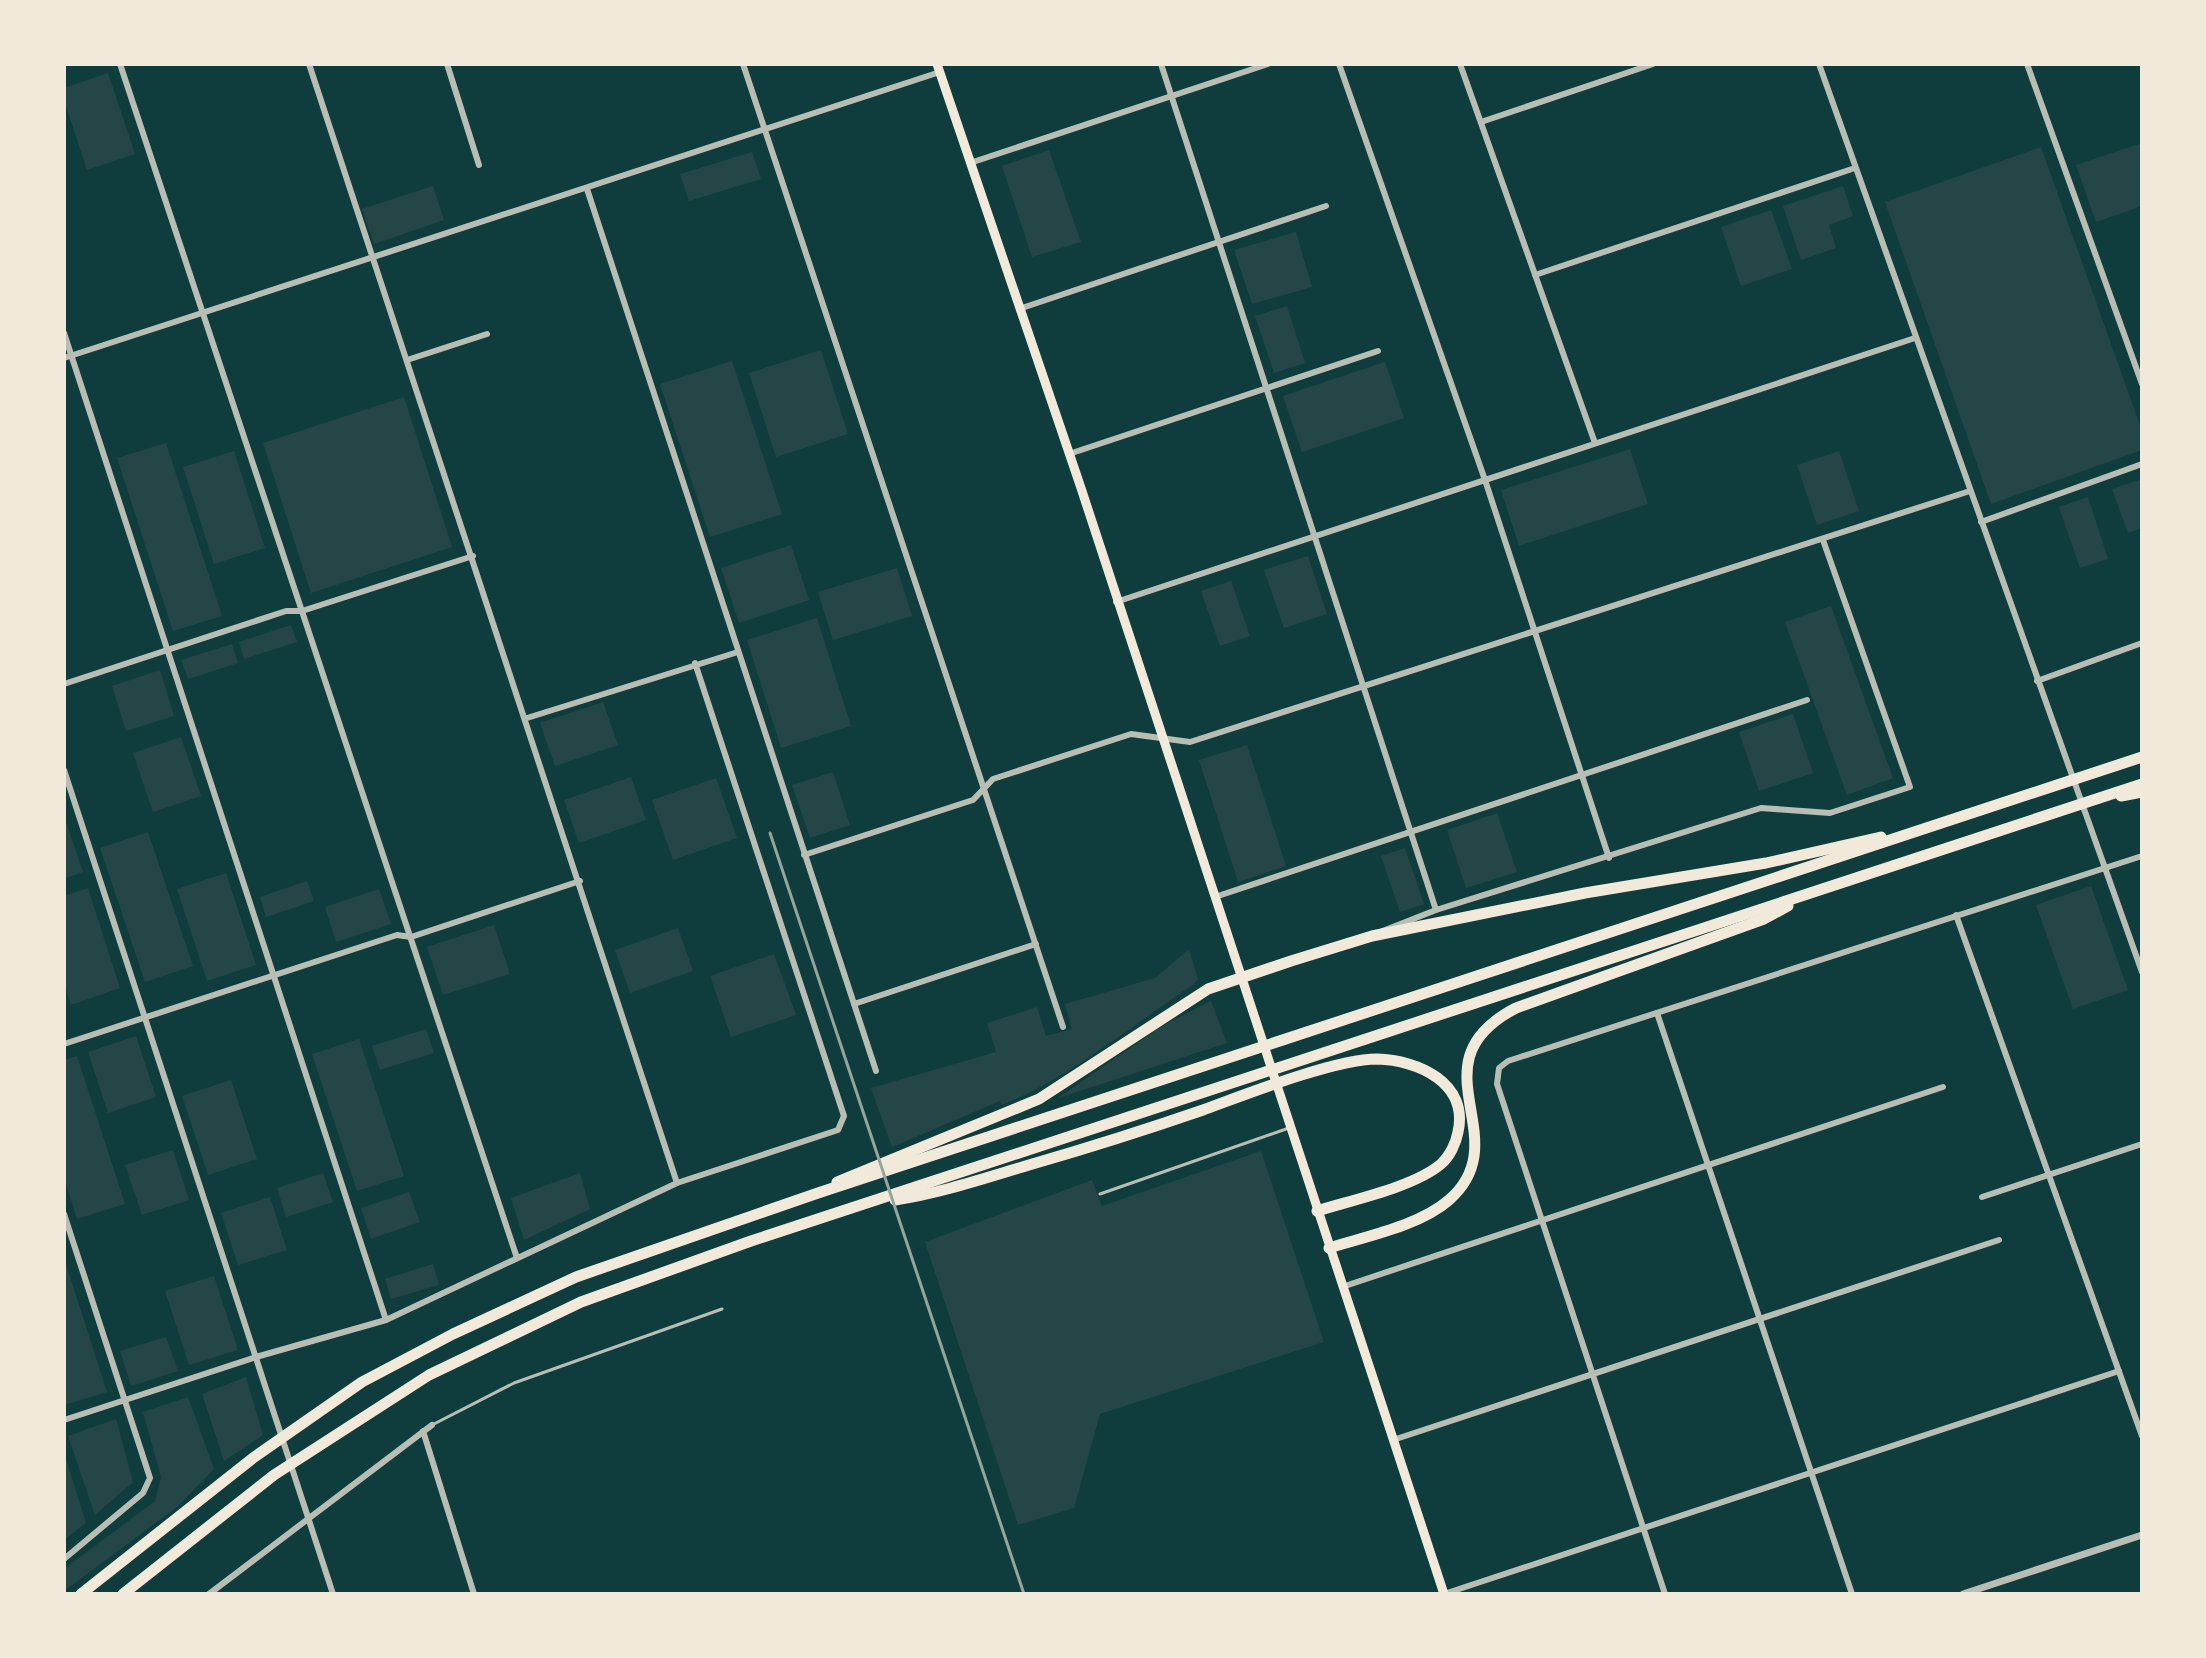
<svg xmlns="http://www.w3.org/2000/svg" width="2206" height="1658" viewBox="0 0 2206 1658" font-family="Commissioner,sans-serif">
	<rect width="100%" height="100%" fill="#0f3d3e"/>
	<g fill="#244646">
		<polygon points="108,73 135,154 87,170 64,100 64,88"/>
		<polygon points="2142,143 2142,206 2096,222 2076,165"/>
		<polygon points="2041,147 2142,431 2142,450 1991,504 1885,202"/>
		<polygon points="1049,150 1081,242 1032,257 1002,166"/>
		<polygon points="752,152 761,179 689,201 680,174"/>
		<polygon points="433,186 444,220 374,244 362,209"/>
		<polygon points="1843,186 1853,216 1829,225 1836,248 1801,260 1783,206"/>
		<polygon points="1771,210 1792,269 1741,286 1721,227"/>
		<polygon points="1296,232 1312,287 1252,304 1234,250"/>
		<polygon points="1287,306 1305,363 1274,373 1255,316"/>
		<polygon points="821,350 848,434 776,457 749,373"/>
		<polygon points="732,361 782,514 710,537 660,384"/>
		<polygon points="1385,362 1404,418 1302,452 1283,396"/>
		<polygon points="404,397 452,547 311,593 263,443"/>
		<polygon points="166,443 222,616 173,631 117,458"/>
		<polygon points="1630,449 1648,504 1519,546 1501,490"/>
		<polygon points="234,451 265,548 214,564 183,467"/>
		<polygon points="1839,451 1859,511 1817,525 1797,465"/>
		<polygon points="2142,479 2142,528 2128,533 2112,489"/>
		<polygon points="2088,497 2108,559 2080,568 2059,507"/>
		<polygon points="791,545 809,600 739,623 721,568"/>
		<polygon points="1308,556 1327,614 1284,628 1264,570"/>
		<polygon points="897,568 912,616 833,640 818,592"/>
		<polygon points="1231,581 1250,636 1220,646 1201,591"/>
		<polygon points="1831,606 1893,778 1847,795 1785,622"/>
		<polygon points="817,618 851,726 781,748 747,640"/>
		<polygon points="291,625 297,642 244,659 239,642"/>
		<polygon points="232,644 238,663 188,679 181,660"/>
		<polygon points="160,670 174,716 126,731 112,686"/>
		<polygon points="603,702 618,745 555,766 540,723"/>
		<polygon points="1793,714 1813,773 1759,791 1739,732"/>
		<polygon points="181,737 201,796 153,812 133,753"/>
		<polygon points="1247,745 1286,866 1238,882 1199,760"/>
		<polygon points="833,772 850,825 810,838 792,785"/>
		<polygon points="631,777 646,820 579,843 564,800"/>
		<polygon points="716,778 737,838 673,860 652,800"/>
		<polygon points="1497,813 1517,872 1466,888 1447,830"/>
		<polygon points="64,816 83,872 64,879"/>
		<polygon points="148,832 193,966 145,982 100,848"/>
		<polygon points="1405,848 1424,904 1400,912 1381,856"/>
		<polygon points="226,873 256,965 207,981 177,889"/>
		<polygon points="307,881 314,901 266,917 260,897"/>
		<polygon points="2091,886 2128,990 2073,1009 2036,905"/>
		<polygon points="88,888 120,988 71,1005 64,983 64,896"/>
		<polygon points="379,889 391,924 336,942 325,907"/>
		<polygon points="494,925 510,974 443,995 427,947"/>
		<polygon points="678,928 693,971 630,993 615,950"/>
		<path d="M1189,949L1198,979L1193,985C1128,1027 1074,1076 1002,1105L1000,1101L892,1147L871,1088L996,1052L987,1023L1037,1007L1046,1036L1072,1029L1065,1004L1155,978Z"/>
		<polygon points="774,954 796,1015 731,1037 710,976"/>
		<polygon points="1211,1001 1227,1043 1058,1098 1162,1026"/>
		<polygon points="426,1029 434,1053 380,1070 372,1046"/>
		<polygon points="136,1036 156,1097 108,1113 88,1052"/>
		<polygon points="359,1039 404,1176 357,1191 312,1054"/>
		<polygon points="77,1056 125,1204 77,1219 64,1177 64,1060"/>
		<polygon points="231,1080 257,1159 208,1175 182,1096"/>
		<polygon points="173,1150 189,1200 142,1215 125,1165"/>
		<polygon points="1261,1151 1324,1342 1100,1414 1074,1508 1018,1525 925,1242 1092,1180 1102,1206"/>
		<polygon points="323,1173 333,1202 286,1217 277,1188"/>
		<polygon points="580,1173 590,1209 524,1240 511,1198"/>
		<polygon points="409,1192 420,1222 371,1239 361,1208"/>
		<polygon points="270,1197 287,1250 238,1265 221,1213"/>
		<polygon points="64,1258 107,1392 64,1405"/>
		<polygon points="433,1264 439,1285 391,1299 385,1279"/>
		<polygon points="214,1276 238,1350 189,1365 165,1291"/>
		<polygon points="166,1337 178,1371 131,1386 120,1351"/>
		<polygon points="246,1377 263,1435 224,1461 202,1394"/>
		<polygon points="188,1397 214,1469 177,1507 64,1591 64,1569 155,1501 161,1477 143,1412"/>
		<polygon points="116,1419 133,1482 95,1515 68,1436"/>
		<polygon points="64,1453 86,1523 64,1540"/>
	</g>
	<g fill="none" stroke-linecap="round" stroke-linejoin="round">
		<g stroke="#b8beb3" stroke-width="3">
			<polyline points="1100,1194 1289,1128"/>
			<polyline points="432,1425 514,1383 722,1309"/>
		</g>
		<g stroke="#b8beb3" stroke-width="6">
			<polyline points="120,64 517,1258"/>
			<polyline points="309,64 677,1183"/>
			<polyline points="447,64 479,165"/>
			<polyline points="743,64 1063,1027"/>
			<polyline points="1161,64 1436,910"/>
			<polyline points="1339,64 1485,480 1609,858"/>
			<polyline points="1460,64 1595,443"/>
			<polyline points="1819,64 2142,972"/>
			<polyline points="2027,64 2142,384"/>
			<polyline points="1481,122 1653,64"/>
			<polyline points="970,163 1268,64"/>
			<polyline points="587,189 876,1071"/>
			<polyline points="1535,275 1855,168"/>
			<polyline points="1019,309 1326,206"/>
			<polyline points="64,333 386,1320"/>
			<polyline points="64,358 940,72"/>
			<polyline points="407,360 487,334"/>
			<polyline points="1069,454 1378,351"/>
			<polyline points="1981,522 2142,464"/>
			<polyline points="1116,602 1915,338"/>
			<polyline points="2037,681 2142,643"/>
			<polyline points="64,684 286,611 302,611 473,556"/>
			<polyline points="527,718 738,652"/>
			<polyline points="64,770 333,1594"/>
			<polyline points="804,855 973,800 993,779 1131,734 1190,742 1970,491"/>
			<polyline points="1215,897 1807,700"/>
			<polyline points="1956,915 2142,1436"/>
			<polyline points="1380,932 1436,910 1761,808 1830,813 1910,787 1823,540"/>
			<polyline points="854,1004 1036,944"/>
			<polyline points="1657,1013 1852,1594"/>
			<polyline points="64,1044 397,935 411,937 580,881"/>
			<polyline points="1982,1197 2142,1144"/>
			<polyline points="64,1214 150,1478 143,1493 64,1559"/>
			<polyline points="1342,1287 1943,1087"/>
			<polyline points="64,1420 256,1357 386,1320 677,1183 838,1130 844,1116 695,663"/>
			<polyline points="423,1431 474,1594"/>
			<polyline points="1393,1440 1999,1240"/>
			<polyline points="209,1594 432,1425"/>
			<polyline points="1444,1594 2119,1371"/>
			<polyline points="1665,1594 1497,1084 1499,1068 1508,1061 2142,856"/>
		</g>
		<polyline stroke="#b8beb3" stroke-width="7" points="1963,1594 2142,1535"/>
		<polyline stroke="#f1e9da" stroke-width="9" points="937,64 1081,488 1444,1594"/>
		<g stroke="#f1e9da" stroke-width="11">
			<polyline points="2121,796 2142,792"/>
			<polyline points="837,1182 1039,1099 1208,989 1291,961 1372,936 1585,893 1766,863 1881,837"/>
			<path d="M895,1200C941,1193 985,1178 1029,1165C1088,1148 1145,1130 1203,1110C1244,1095 1335,1059 1377,1059C1418,1060 1469,1083 1458,1132C1456,1143 1450,1156 1441,1164C1414,1187 1352,1200 1317,1211"/>
			<path d="M1329,1248C1367,1236 1419,1226 1449,1200C1520,1138 1410,1063 1516,1008L1764,919L1788,906"/>
			<polyline points="81,1594 253,1458 362,1382 453,1334 576,1277 818,1193 2142,757"/>
			<polyline points="123,1594 274,1475 429,1375 581,1302 751,1241 2142,784"/>
		</g>
		<polyline stroke="#97a49c" stroke-width="3" points="770,833 1024,1594"/>
	</g>
	<rect width="2206" height="1658" fill="none" stroke="#f1e9da" stroke-width="132"/>
</svg>
